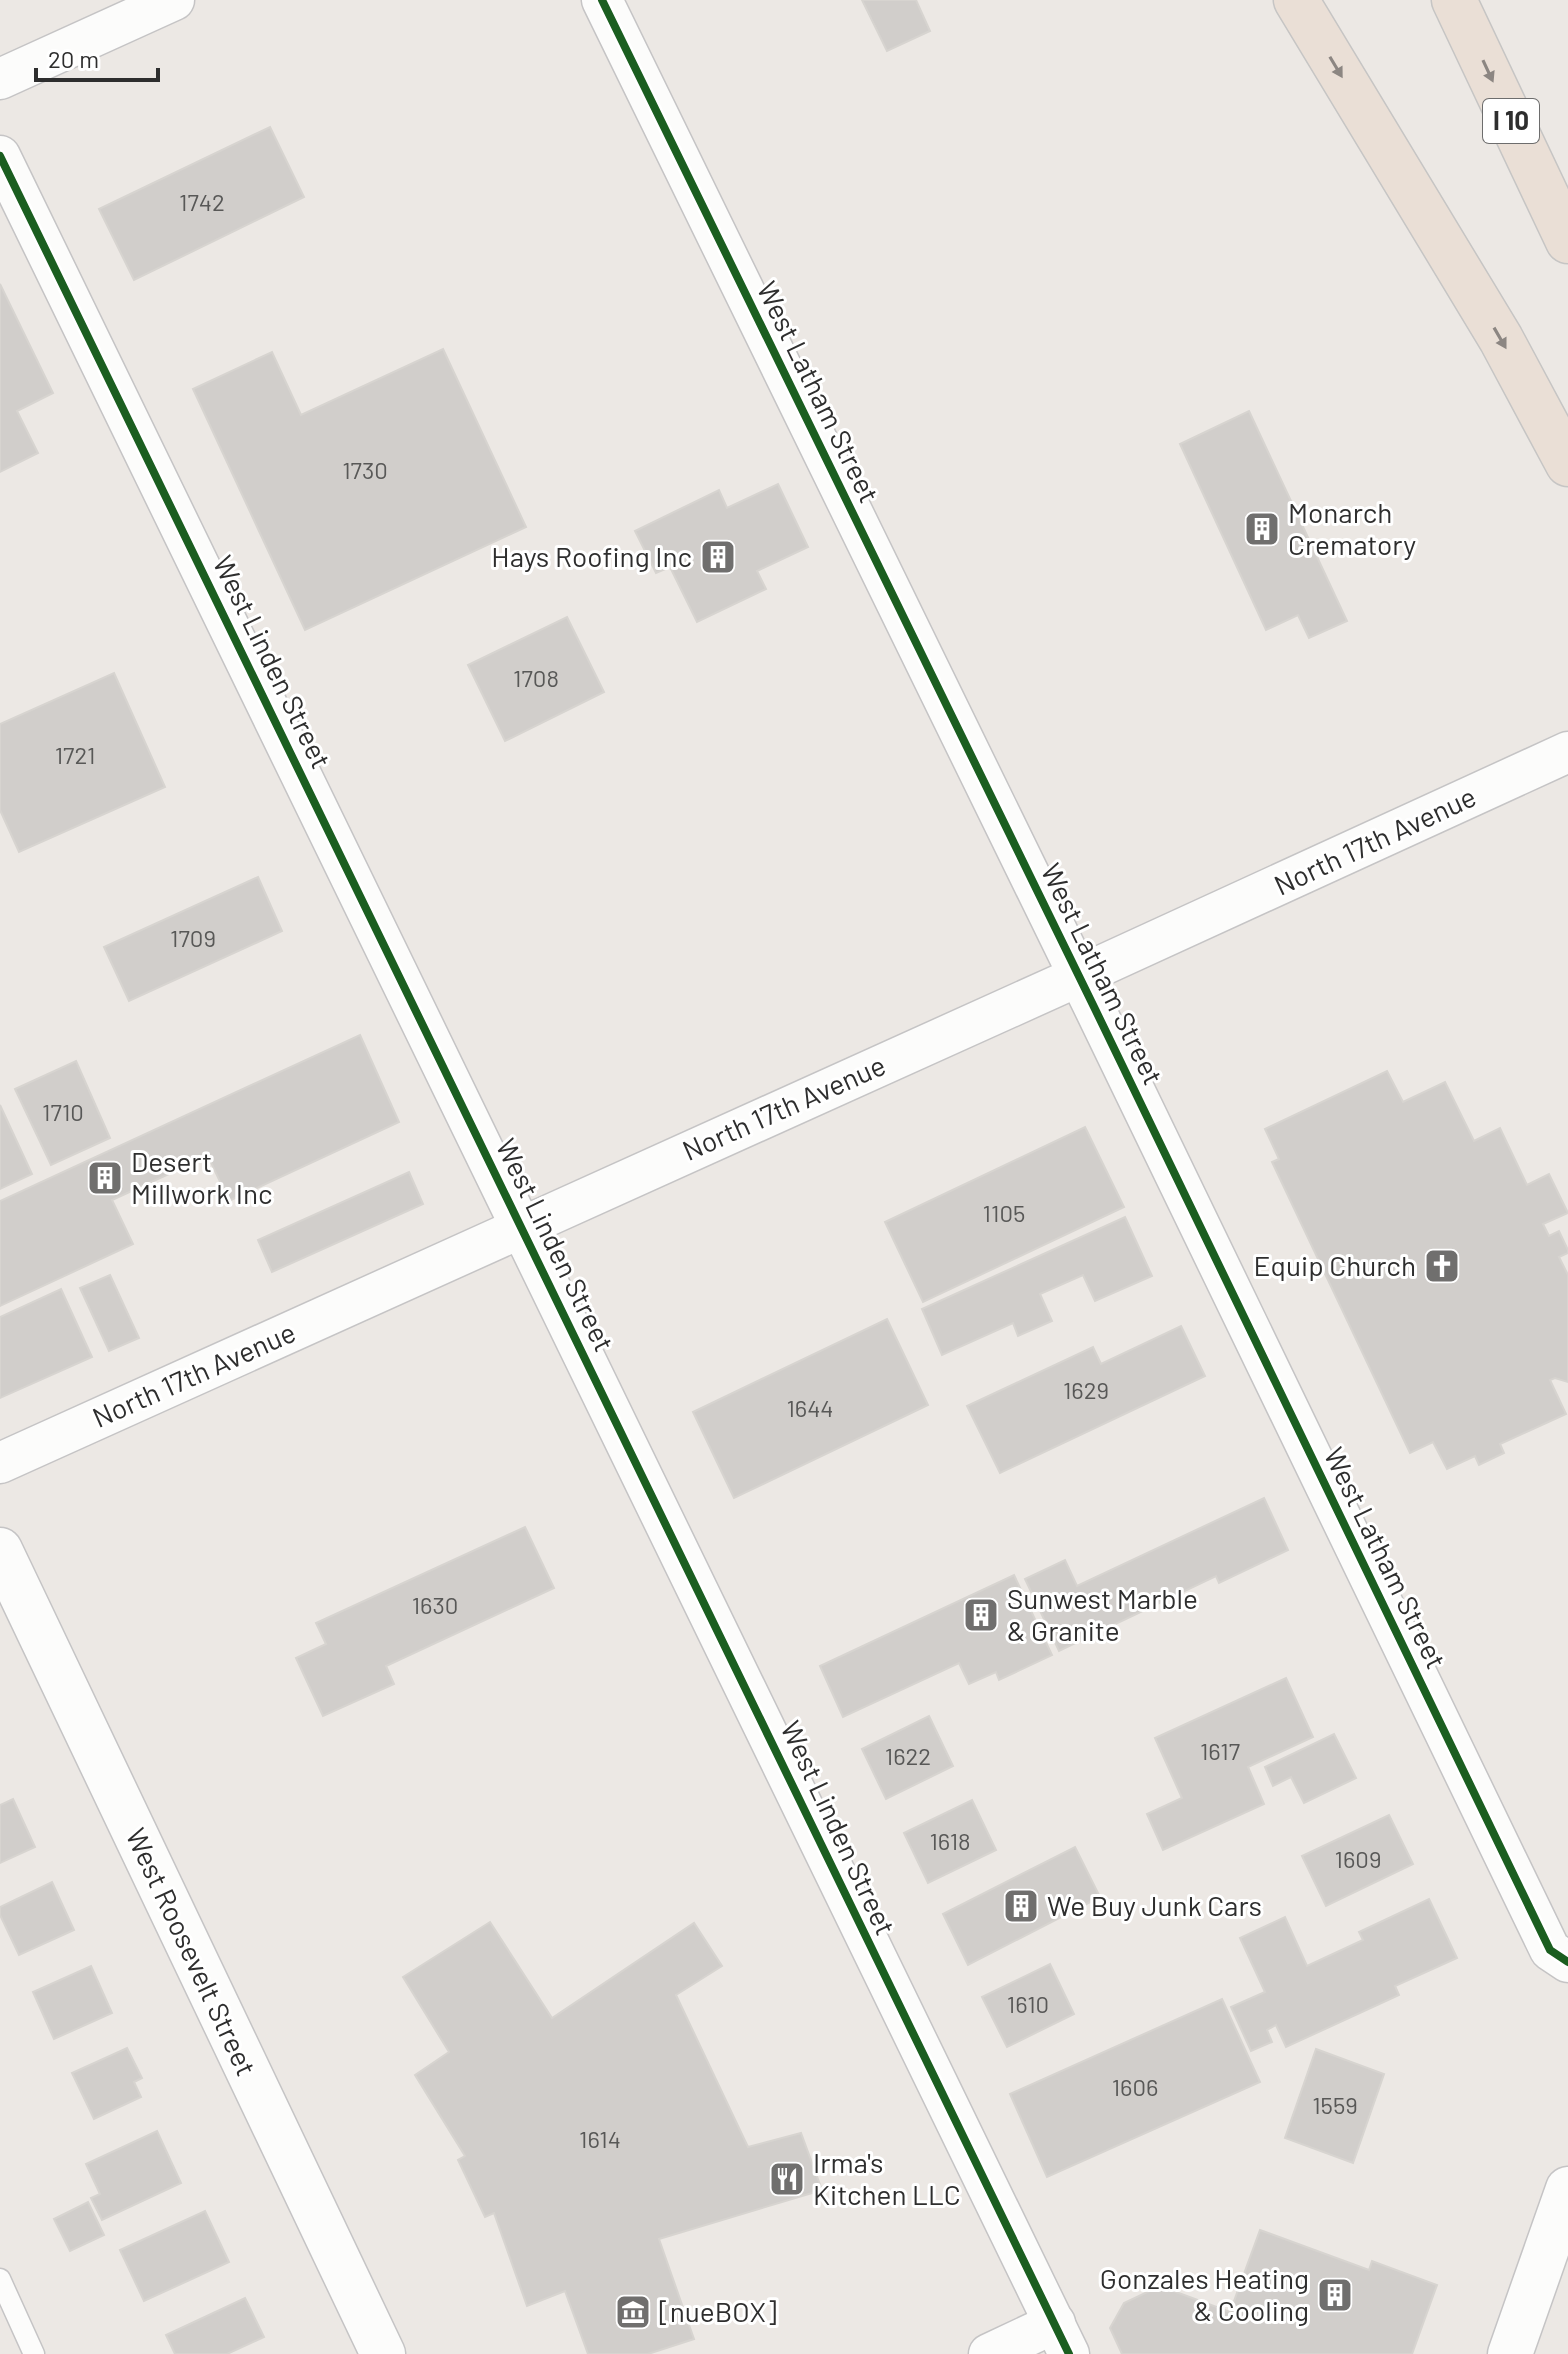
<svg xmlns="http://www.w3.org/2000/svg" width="1568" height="2354" viewBox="0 0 1568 2354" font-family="Barlow,sans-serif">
	<rect width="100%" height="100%" fill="#ece8e4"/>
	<g fill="#d1cecb" stroke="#d7d4d0" stroke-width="2">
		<polygon points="862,0 916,0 930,31 887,51"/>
		<polygon points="270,127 304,197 134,280 99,209"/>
		<polygon points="0,284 53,393 17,411 38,453 0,472"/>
		<polygon points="443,349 526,527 305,630 193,389 272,352 301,415"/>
		<polygon points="1249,411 1347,621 1309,638 1298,615 1266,630 1180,444"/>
		<polygon points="778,484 808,547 757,571 766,589 697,622 670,567 656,573 635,531 719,490 727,508"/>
		<polygon points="567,617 604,692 505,741 468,665"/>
		<polygon points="114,673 165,787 19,852 0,810 0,724"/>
		<polygon points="258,877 282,931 129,1001 104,947"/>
		<polygon points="360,1035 399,1122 229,1201 208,1156 112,1200 133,1244 0,1306 0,1201"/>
		<polygon points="76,1061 110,1138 51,1165 15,1089"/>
		<polygon points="1387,1071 1403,1102 1445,1082 1474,1141 1500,1128 1527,1185 1549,1174 1568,1213 1543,1224 1549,1236 1559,1231 1568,1250 1568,1253 1559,1257 1568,1275 1568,1382 1555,1378 1550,1380 1566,1414 1500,1444 1504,1453 1479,1465 1475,1456 1447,1469 1433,1442 1410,1453 1272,1162 1279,1159 1265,1129"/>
		<polygon points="0,1105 32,1174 0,1189"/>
		<polygon points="1085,1127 1124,1207 923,1302 885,1222"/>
		<polygon points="409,1172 423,1204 272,1272 258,1240"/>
		<polygon points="1125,1217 1152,1276 1095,1301 1083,1275 1040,1294 1052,1321 1018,1336 1013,1323 942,1355 922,1309"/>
		<polygon points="110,1275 139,1338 109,1351 80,1288"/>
		<polygon points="61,1289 92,1357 0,1398 0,1317"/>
		<polygon points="887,1319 928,1405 734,1498 693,1412"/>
		<polygon points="1181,1326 1205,1376 1000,1473 967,1406 1093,1347 1101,1364"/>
		<polygon points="1264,1498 1288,1550 1219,1583 1216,1576 1059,1651 1025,1579 1065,1560 1077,1586"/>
		<polygon points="525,1527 554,1588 386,1666 394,1684 323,1716 296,1658 326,1644 316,1623"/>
		<polygon points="1014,1575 1052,1655 999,1680 996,1672 969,1684 959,1663 843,1717 820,1666"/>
		<polygon points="1286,1678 1313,1737 1248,1767 1264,1804 1163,1850 1147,1814 1182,1798 1155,1738"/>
		<polygon points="929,1716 953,1766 886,1799 862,1749"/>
		<polygon points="1334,1734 1356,1778 1304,1803 1291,1777 1273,1786 1265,1767"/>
		<polygon points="13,1799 35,1847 0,1863 0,1805"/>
		<polygon points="972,1800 996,1850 928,1883 904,1833"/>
		<polygon points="1389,1815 1413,1864 1326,1906 1302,1856"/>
		<polygon points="1075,1847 1100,1897 968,1965 943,1914"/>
		<polygon points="52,1882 74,1930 19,1955 0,1915 0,1907"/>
		<polygon points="1429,1899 1457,1958 1395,1986 1399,1995 1286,2047 1276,2025 1267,2030 1272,2042 1251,2051 1231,2007 1265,1992 1240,1938 1285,1917 1307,1966 1363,1940 1359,1932"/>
		<polygon points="490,1922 552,2018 694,1923 722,1966 676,1995 748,2147 801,2133 822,2190 659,2239 694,2339 648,2354 588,2354 565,2291 527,2306 494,2213 485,2217 458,2160 465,2156 415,2075 449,2052 403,1977"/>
		<polygon points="1050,1964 1074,2014 1007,2047 982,1997"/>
		<polygon points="91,1966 112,2013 54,2039 33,1992"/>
		<polygon points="1222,1999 1260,2082 1047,2177 1010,2094"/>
		<polygon points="127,2048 142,2078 134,2082 141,2097 94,2119 72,2073"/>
		<polygon points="1316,2049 1384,2074 1353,2163 1285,2138"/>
		<polygon points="157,2131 181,2183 102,2220 91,2198 100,2194 86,2164"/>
		<polygon points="88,2202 104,2235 70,2251 54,2219"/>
		<polygon points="205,2211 229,2262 144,2301 120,2250"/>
		<polygon points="1260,2230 1369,2270 1372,2261 1437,2285 1412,2354 1122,2354 1110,2328 1124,2303 1160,2286 1230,2312"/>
		<polygon points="245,2298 264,2337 227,2354 175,2354 166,2335"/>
	</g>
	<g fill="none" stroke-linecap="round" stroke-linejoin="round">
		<defs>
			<polyline id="service" points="0,2279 34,2354"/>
			<g id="minor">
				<polyline points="602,0 1095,1009 1550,1950 1568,1962"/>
				<polyline points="0,79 174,0"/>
				<polyline points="0,156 1069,2354"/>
				<polyline points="0,1463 1079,976 1568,752"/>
				<polyline points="989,2354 1055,2323"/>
			</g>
			<polyline id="tertiary" points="0,1550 383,2354"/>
			<polyline id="secondary" points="1510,2354 1568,2189"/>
			<g id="motorway">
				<polyline points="1296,0 1501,339 1568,464"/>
				<polyline points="1454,0 1568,241"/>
			</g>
		</defs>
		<use href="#service" stroke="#c5c4c5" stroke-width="23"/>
		<use href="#minor" stroke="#c5c4c5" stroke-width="43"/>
		<use href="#tertiary" stroke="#c5c4c5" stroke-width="47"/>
		<use href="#secondary" stroke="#c5c4c5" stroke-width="47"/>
		<use href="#motorway" stroke="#c6c5c4" stroke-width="47"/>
		<use href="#service" stroke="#fcfcfb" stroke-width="20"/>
		<use href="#minor" stroke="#fcfcfb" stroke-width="40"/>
		<use href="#tertiary" stroke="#fcfcfb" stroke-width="44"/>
		<use href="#secondary" stroke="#fcfcfb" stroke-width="44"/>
		<use href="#motorway" stroke="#eadfd6" stroke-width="44"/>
		<defs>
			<g id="cycleway">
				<polyline points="602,0 1095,1009 1550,1950 1568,1962"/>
				<polyline points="0,156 1069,2354"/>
			</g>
		</defs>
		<use href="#cycleway" stroke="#fff" stroke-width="13"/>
		<use href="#cycleway" stroke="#1b5e20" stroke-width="8"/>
	</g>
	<defs><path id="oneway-solid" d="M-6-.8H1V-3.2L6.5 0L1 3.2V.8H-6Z" transform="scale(2)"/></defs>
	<g fill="#8c8682">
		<use href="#oneway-solid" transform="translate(1336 67) rotate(59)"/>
		<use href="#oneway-solid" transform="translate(1488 71) rotate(65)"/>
		<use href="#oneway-solid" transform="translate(1500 338) rotate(60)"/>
	</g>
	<defs>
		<symbol id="building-square" viewBox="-11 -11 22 22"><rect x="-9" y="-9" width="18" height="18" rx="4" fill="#706f6e" stroke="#fff"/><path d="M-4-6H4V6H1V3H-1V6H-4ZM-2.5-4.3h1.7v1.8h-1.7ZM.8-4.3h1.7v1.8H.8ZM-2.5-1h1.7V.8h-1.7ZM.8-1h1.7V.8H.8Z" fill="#fff"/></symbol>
		<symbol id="church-square" viewBox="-11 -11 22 22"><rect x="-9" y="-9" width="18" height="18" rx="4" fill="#706f6e" stroke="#fff"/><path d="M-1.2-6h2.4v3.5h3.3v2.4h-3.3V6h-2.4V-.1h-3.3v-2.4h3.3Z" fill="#fff"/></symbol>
		<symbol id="restaurant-square" viewBox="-11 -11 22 22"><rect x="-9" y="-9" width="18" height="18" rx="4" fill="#706f6e" stroke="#fff"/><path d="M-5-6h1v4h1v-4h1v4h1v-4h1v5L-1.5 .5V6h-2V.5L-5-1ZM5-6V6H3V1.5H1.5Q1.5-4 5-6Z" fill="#fff"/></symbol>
		<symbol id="museum-square" viewBox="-11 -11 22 22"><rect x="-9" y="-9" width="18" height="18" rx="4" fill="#706f6e" stroke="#fff"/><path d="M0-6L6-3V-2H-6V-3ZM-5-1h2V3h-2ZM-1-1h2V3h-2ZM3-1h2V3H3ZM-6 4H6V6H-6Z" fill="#fff"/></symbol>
	</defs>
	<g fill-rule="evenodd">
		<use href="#building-square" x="1242" y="509" width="40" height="40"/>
		<use href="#building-square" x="698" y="537" width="40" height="40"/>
		<use href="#building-square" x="85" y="1158" width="40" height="40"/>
		<use href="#church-square" x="1422" y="1246" width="40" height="40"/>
		<use href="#building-square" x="961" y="1595" width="40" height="40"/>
		<use href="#building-square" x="1001" y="1886" width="40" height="40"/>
		<use href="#restaurant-square" x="767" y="2159" width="40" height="40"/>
		<use href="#building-square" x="1315" y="2275" width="40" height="40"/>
		<use href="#museum-square" x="613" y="2292" width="40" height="40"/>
	</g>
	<g text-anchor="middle" stroke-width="6" stroke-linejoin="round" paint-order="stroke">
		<g font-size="24" fill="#585857">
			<text x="202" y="211">1742</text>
			<text x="365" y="479">1730</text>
			<text x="536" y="687">1708</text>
			<text x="75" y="764">1721</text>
			<text x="193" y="947">1709</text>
			<text x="63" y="1121">1710</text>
			<text x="1004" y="1222">1105</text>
			<text x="1086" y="1399">1629</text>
			<text x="810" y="1417">1644</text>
			<text x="435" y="1614">1630</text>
			<text x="1220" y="1760">1617</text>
			<text x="908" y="1765">1622</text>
			<text x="950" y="1850">1618</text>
			<text x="1358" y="1868">1609</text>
			<text x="1028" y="2013">1610</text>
			<text x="1135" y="2096">1606</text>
			<text x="1335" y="2114">1559</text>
			<text x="600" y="2148">1614</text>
		</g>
		<rect fill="#fff" stroke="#6d6d6d" stroke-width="2" x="1483" y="99" width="56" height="44" rx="6"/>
		<g font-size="26" font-weight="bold" fill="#2e2e2e">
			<text x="1511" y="130">I 10</text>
		</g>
		<g font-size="28" fill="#2e2e2e" stroke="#fff">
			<text transform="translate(818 392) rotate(64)" y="10">West Latham Street</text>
			<text transform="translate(272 662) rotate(64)" y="10">West Linden Street</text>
			<text transform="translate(1375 841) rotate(-25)" y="10">North 17th Avenue</text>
			<text transform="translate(1102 974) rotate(64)" y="10">West Latham Street</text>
			<text transform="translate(784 1108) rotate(-24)" y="10">North 17th Avenue</text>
			<text transform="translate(555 1245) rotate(64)" y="10">West Linden Street</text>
			<text transform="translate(194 1375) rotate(-24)" y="10">North 17th Avenue</text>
			<text transform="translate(1385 1558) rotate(64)" y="10">West Latham Street</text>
			<text transform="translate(838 1828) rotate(65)" y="10">West Linden Street</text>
			<text transform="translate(191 1952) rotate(65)" y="10">West Roosevelt Street</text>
		</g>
		<g font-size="28" fill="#2e2e2e" stroke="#fff" text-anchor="start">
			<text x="1288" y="523">Monarch<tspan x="1288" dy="32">Crematory</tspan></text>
			<text x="692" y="567" text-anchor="end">Hays Roofing Inc</text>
			<text x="131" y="1172">Desert<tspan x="131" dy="32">Millwork Inc</tspan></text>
			<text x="1416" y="1276" text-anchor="end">Equip Church</text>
			<text x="1007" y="1609">Sunwest Marble<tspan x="1007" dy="32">&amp; Granite</tspan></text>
			<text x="1047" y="1916">We Buy Junk Cars</text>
			<text x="813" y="2173">Irma's<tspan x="813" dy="32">Kitchen LLC</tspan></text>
			<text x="1309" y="2289" text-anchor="end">Gonzales Heating<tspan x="1309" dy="32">&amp; Cooling</tspan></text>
			<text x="659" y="2322">[nueBOX]</text>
		</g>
	</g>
	<path d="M36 68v12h122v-12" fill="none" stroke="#2e2e2e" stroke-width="4"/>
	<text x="48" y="68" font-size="24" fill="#2e2e2e" stroke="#ffffff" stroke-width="6" paint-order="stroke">20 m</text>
</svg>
